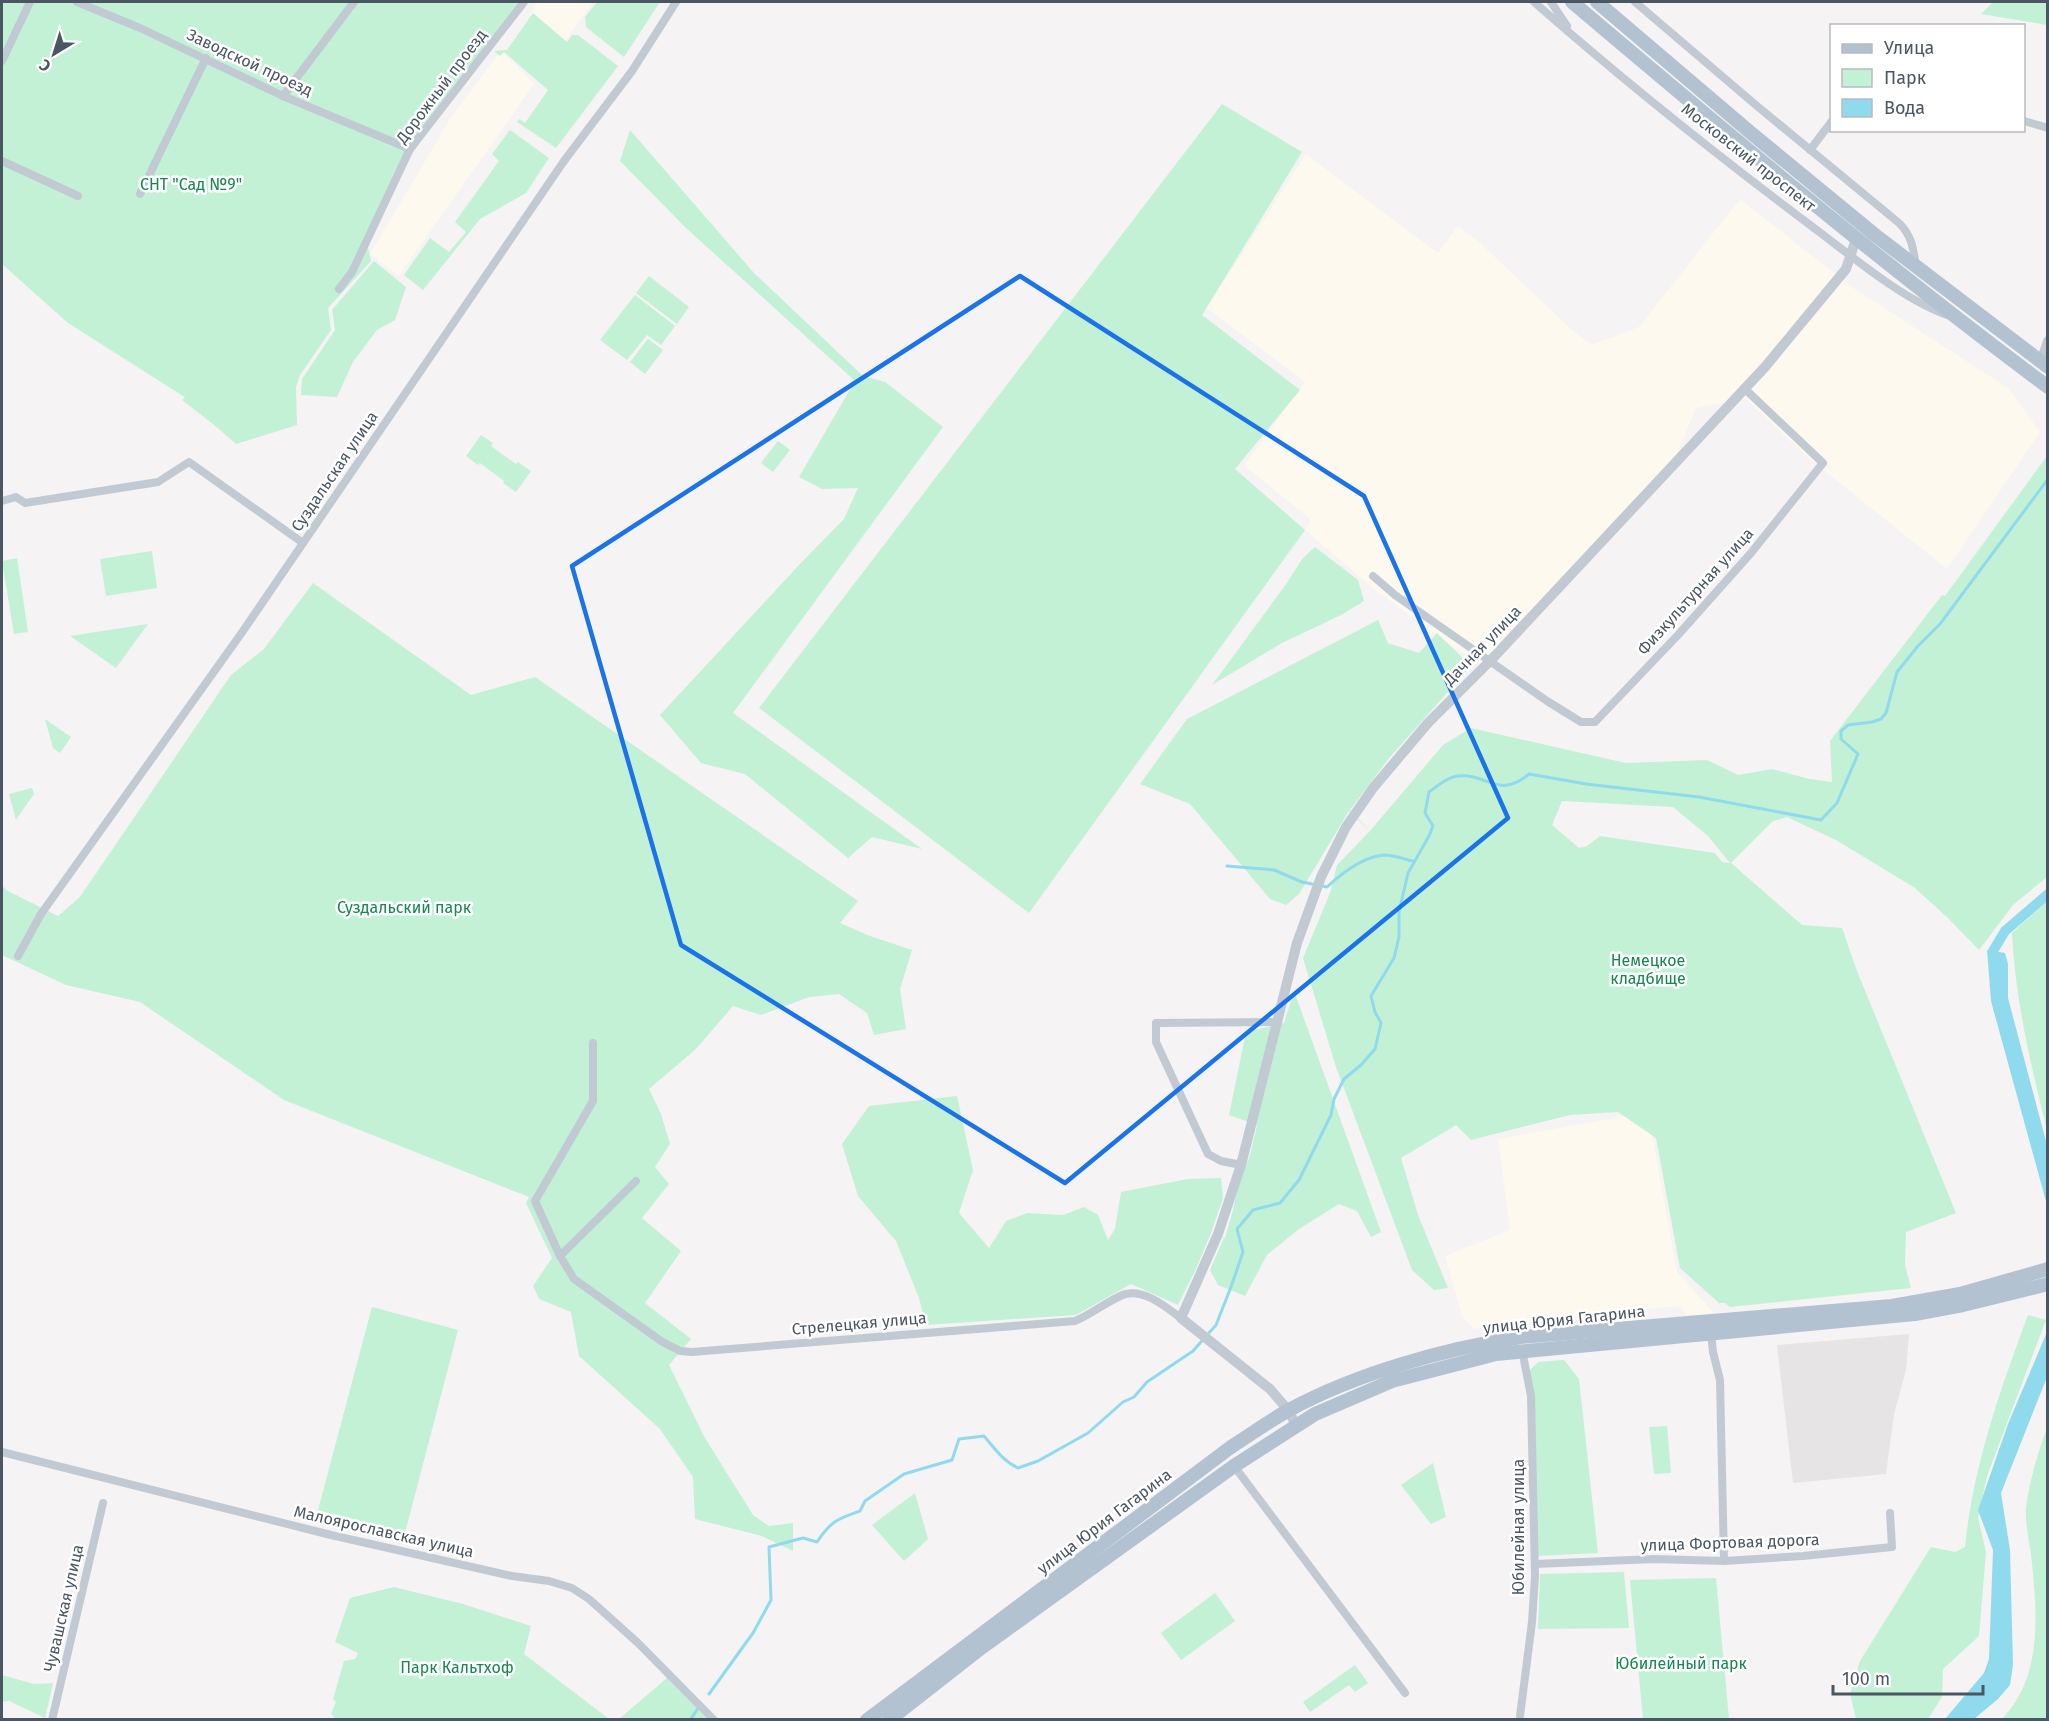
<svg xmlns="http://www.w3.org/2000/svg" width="2049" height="1721" viewBox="0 0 2049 1721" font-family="'Fira Sans',sans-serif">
	<rect width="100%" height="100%" fill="#f5f3f3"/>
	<g fill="#fdf9ef">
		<polygon points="538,2 593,2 561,47 529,14"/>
		<polygon points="501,51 534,84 399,276 370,254 450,119"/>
		<polygon points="1306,154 1438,253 1458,226 1477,240 1571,329 1591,345 1639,327 1740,199 1852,287 2008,388 2040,432 1947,569 1810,459 1746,399 1696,408 1677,454 1481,667 1374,589 1305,530 1311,520 1244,465 1305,382 1207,308"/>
		<polygon points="1632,1115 1649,1128 1653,1140 1677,1272 1714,1313 1687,1315 1679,1306 1577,1316 1474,1329 1462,1316 1445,1256 1510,1230 1498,1139"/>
	</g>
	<polygon fill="#e6e4e5" points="1909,1334 1906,1370 1894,1414 1886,1474 1793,1483 1777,1345"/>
	<g fill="#c3f1d5" fill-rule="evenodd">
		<polygon points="2,2 524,2 396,175 366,239 371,261 328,308 331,330 300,375 296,387 297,425 236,444 213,424 182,400 185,397 183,396 68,323 2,264"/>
		<polygon points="597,2 660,2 624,57 586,27 585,17"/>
		<polygon points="1993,2 2047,2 2047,25 1981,14"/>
		<polygon points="533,13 567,42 572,35 578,35 618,66 556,148 517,122 519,119 525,123 548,90 504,52 500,56 494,51 507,50"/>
		<polygon points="1222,104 1302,152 1202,315 1300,390 1235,469 1305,530 1029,913 759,708"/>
		<polygon points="510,130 549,158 526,193 480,219 423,290 404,275 430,238 449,252 466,232 455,222 499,161 492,154"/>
		<polygon points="630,130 754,273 863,376 885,382 943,427 733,713 922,849 872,837 848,858 745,774 701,763 660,715 799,565 844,519 858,488 822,489 799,477 855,381 686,228 620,161"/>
		<polygon points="374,261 406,287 395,320 377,330 353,362 337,397 301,395 302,379 335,330 332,310"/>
		<polygon points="649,276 689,307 677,324 636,293"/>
		<polygon points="635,295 675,326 661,345 647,335 627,360 600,340"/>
		<polygon points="648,339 663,350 645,374 630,362"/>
		<polygon points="481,435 493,443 491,446 516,464 518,462 531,471 516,492 503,483 504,481 480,463 478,465 466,456"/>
		<polygon points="778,441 790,450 773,472 761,463"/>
		<path d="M2047,456V877L2013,905L1979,950L1948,918L1915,888L1836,840L1787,817L1773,821L1731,863L1802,925L1842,928L1857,971L1956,1213L1906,1232L1905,1265L1911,1288L1730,1307L1725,1303H1719L1680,1268L1656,1138L1618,1112L1570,1115L1471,1140L1456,1125L1401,1158L1418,1215L1448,1288L1434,1290L1412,1270L1336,1067L1303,958L1330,893L1337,865L1370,831L1349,811L1299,894L1286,905L1270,899L1190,804L1140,784L1187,719L1378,620L1388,643L1419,653L1437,633L1471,666L1390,757L1350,810L1370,831L1443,745L1471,728L1626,763L1707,760L1738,775L1772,769L1809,779L1832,782L1830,741L1942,595L1945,596ZM1562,801L1673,807L1708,836L1730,863L1722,862L1715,853L1600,836L1587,846L1579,848L1552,825Z"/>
		<polygon points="1315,547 1358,580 1364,601 1341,615 1282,643 1212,685 1287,583 1302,559"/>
		<polygon points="152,551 157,588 106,596 100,559"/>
		<polygon points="17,558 28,632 14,634 2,561"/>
		<polygon points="313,583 471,695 535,677 858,901 840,923 870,936 912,950 900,989 906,1029 874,1035 867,1013 839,994 809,997 761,1015 733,1006 696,1049 649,1089 661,1114 670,1144 655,1167 669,1184 642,1218 681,1251 645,1303 691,1339 669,1365 705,1438 753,1515 769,1526 793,1523 793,1551 762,1536 695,1519 693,1477 660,1429 579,1356 571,1312 539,1299 533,1286 552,1258 526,1203 529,1197 284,1100 140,1002 66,985 2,955 2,885 6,890 58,916 80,897 231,675 264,649"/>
		<polygon points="148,624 116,668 70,636"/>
		<polygon points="45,719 71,737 60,753 53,748"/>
		<polygon points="32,788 34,794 16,820 9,794"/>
		<path d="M2047,901V1130C2031,1066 2015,999 2012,933Z"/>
		<polygon points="1294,991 1381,1232 1371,1237 1357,1211 1339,1204 1299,1229 1267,1255 1245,1296 1218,1285 1210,1270 1224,1238 1211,1233 1195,1271 1178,1305 1131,1284 1076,1315 926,1325 919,1298 896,1241 858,1196 842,1144 869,1106 957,1096 973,1170 959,1213 989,1248 1006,1221 1027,1213 1063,1215 1084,1207 1098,1215 1108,1240 1115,1229 1121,1192 1188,1179 1221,1178 1223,1198 1211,1233 1225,1238 1233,1210 1238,1186 1250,1155 1257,1125 1229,1115 1246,1032 1284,1023"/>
		<polygon points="372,1307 458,1330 405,1533 318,1510"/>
		<path d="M2028,1315L2046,1320L1987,1476L1978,1518L1986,1552L1979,1636L1943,1669L1942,1697L1928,1719H1856L1850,1694L1860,1661L1931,1547L1955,1552L1965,1547C1973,1467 2000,1390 2028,1315Z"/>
		<polygon points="1564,1360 1579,1379 1598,1553 1537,1556 1528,1372 1538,1362"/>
		<polygon points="1667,1426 1671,1473 1654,1474 1649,1427"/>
		<path d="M2047,1428V1719H2002C2044,1676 2037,1610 2031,1554C2029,1540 2025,1523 2026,1508C2029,1483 2038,1452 2047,1428Z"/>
		<polygon points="1433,1463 1446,1517 1431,1524 1401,1485"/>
		<polygon points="915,1493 928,1539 904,1561 872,1525"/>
		<polygon points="1624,1572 1629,1628 1538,1629 1540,1574"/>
		<polygon points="1716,1578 1729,1719 1643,1719 1630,1580"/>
		<polygon points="394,1587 463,1604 531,1626 524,1654 609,1719 336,1719 331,1714 336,1702 333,1699 344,1661 355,1659 358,1653 335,1642 350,1598"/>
		<polygon points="1215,1593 1235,1621 1181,1660 1161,1633"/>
		<polygon points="1355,1665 1368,1683 1355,1692 1349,1685 1310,1712 1303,1702"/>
		<polygon points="2,1675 34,1684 53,1683 45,1718 9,1701 2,1702"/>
		<polygon points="667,1678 707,1719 619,1719"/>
	</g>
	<g fill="#90daee">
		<polygon points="1987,950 2005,953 2008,964 2008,998 2047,1145 2047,1205 1991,1001"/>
		<polygon points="2047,1332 2047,1377 2001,1493 2010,1550 2013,1665 2010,1685 1998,1699 1974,1719 1945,1719 1984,1673 1989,1659 1993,1550 1978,1510 2008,1424"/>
	</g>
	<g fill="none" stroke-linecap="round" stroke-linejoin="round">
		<g stroke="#90daee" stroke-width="3">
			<path d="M1227,866L1274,870L1302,882L1327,887C1342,873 1363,856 1385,855C1393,855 1404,859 1413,861"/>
			<path d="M709,1694L753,1633L771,1600L769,1547L803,1538L817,1542C831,1521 837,1519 860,1511L865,1501L904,1474L952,1460L959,1439L984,1436C995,1449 1003,1461 1018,1468L1038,1461L1088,1433L1123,1402L1134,1397L1147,1382L1193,1351L1216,1325L1231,1287L1243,1252L1237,1229L1253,1210L1280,1203L1299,1180L1331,1115L1334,1099L1344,1079L1361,1065L1375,1049L1381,1023L1375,1012L1371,996L1394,958L1399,937V912L1408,873L1429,836L1433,826L1425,813L1429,792C1438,786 1447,777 1458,776C1488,773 1499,800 1529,774L1586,784L1699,797L1821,820L1837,803L1858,754L1841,739V731L1848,725L1872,722L1881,719L1886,713L1897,672L1918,646L1940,624L2048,479"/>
			<polyline points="690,1720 699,1707"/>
		</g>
		<polyline stroke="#90daee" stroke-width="10" points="1993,951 2005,931 2048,894"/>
		<g stroke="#c1cad2" stroke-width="8">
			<polyline points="77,2 140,28 283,96 410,149"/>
			<path d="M1534,2C1624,81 1718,156 1814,228C1853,257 1902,299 1947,315"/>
			<polyline points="1551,2 1567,26"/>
			<path d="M1635,2L1757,106L1899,223C1912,236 1913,248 1916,266"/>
			<polyline points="2,61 30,2"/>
			<polyline points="283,96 354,2"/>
			<polyline points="2024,121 2048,128"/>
			<polyline points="1810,150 1832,121"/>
			<polyline points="2,161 78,196"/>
			<polyline points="140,194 206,58"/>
			<polyline points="339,289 352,272 410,149 524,2"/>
			<polyline points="2,501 16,497 25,503 158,482 189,462 303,543"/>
			<polyline points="1373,576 1395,595 1547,701 1581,722 1595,722 1678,635 1751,553 1823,463 1745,389"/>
			<polyline points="18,956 41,914 243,631 564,161 632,71 676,2"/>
			<polyline points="1241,1165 1221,1161 1208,1154 1156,1042 1156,1023 1278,1022"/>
			<path d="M636,1181L560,1256L574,1279L661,1341L680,1351L692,1352L1075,1321C1091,1315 1113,1297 1126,1294C1145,1289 1167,1308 1181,1318"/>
			<polyline points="560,1256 535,1201 593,1101 593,1043"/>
			<polyline points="1711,1333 1713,1352 1720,1380 1724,1561"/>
			<polyline points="2,1452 331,1535 512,1576 549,1581 572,1588 589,1599 638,1643 714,1720"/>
			<polyline points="1234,1466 1405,1693"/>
			<polyline points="1535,1564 1654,1559 1724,1561 1803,1556 1892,1547 1890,1513"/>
			<polyline points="1520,1716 1532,1622 1535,1576 1531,1396 1522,1350"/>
			<polyline points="52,1720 103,1503"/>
		</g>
		<g stroke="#c1cad2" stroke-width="10">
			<polyline points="2041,362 2048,341"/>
			<polyline points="1296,1425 1288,1410 1270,1389 1181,1318 1218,1234 1241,1165 1297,943 1321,877 1346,827 1373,788 1428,723 1491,660 1765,367 1846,269 1856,239"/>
		</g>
		<g stroke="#b3c2d1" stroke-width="14">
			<path d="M1572,2C1728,134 1884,265 2048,387"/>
			<polyline points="1597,2 1751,133 1875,235 2048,367"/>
			<path d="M867,1720L1231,1447C1250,1435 1269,1421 1289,1410C1357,1373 1444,1349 1521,1337L1892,1306L1960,1294L2048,1269"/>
			<polyline points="889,1720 981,1648 1234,1466 1315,1414 1392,1381 1496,1354 1915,1314 1963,1305 2048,1284"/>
		</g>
	</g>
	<path fill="none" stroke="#1a73e8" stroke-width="4.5" stroke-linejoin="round" d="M1020,276L1364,496L1508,818L1065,1183L681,945L572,566Z"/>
	<g text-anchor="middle" stroke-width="5" stroke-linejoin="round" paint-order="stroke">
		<g font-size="16" fill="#4a5661" stroke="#fff">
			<text transform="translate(250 62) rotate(25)" y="6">Заводской проезд</text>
			<text transform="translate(441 86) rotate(-53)" y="6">Дорожный проезд</text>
			<text transform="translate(1749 157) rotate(38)" y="6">Московский проспект</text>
			<text transform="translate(334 471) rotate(-56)" y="6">Суздальская улица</text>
			<text transform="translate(1695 591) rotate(-48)" y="6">Физкультурная улица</text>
			<text transform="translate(1482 645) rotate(-46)" y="6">Дачная улица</text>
			<text transform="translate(1564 1319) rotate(-6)" y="6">улица Юрия Гагарина</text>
			<text transform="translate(859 1323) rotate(-5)" y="6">Стрелецкая улица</text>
			<text transform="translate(1104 1521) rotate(-37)" y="6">улица Юрия Гагарина</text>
			<text transform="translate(1518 1527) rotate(-90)" y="6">Юбилейная улица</text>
			<text transform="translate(384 1531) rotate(13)" y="6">Малоярославская улица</text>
			<text transform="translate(1730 1542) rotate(-2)" y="6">улица Фортовая дорога</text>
			<text transform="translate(63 1608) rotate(-77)" y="6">Чувашская улица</text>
		</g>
		<g font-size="16" fill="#17864f" stroke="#fff">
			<text x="191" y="190">СНТ "Сад №9"</text>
			<text x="404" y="913">Суздальский парк</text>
			<text x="1648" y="966">Немецкое<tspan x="1648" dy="18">кладбище</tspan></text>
			<text x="1681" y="1669">Юбилейный парк</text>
			<text x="457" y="1673">Парк Кальтхоф</text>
		</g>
	</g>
	<rect width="2049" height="1721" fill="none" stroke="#4a5661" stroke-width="6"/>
	<rect x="1830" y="24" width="195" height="108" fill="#ffffff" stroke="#b7bbc0" stroke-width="1.5"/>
	<rect x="1842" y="44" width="30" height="9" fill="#b3c2d1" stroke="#b7bbc0" stroke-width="1.5"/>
	<text x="1884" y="54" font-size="18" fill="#4a5661">Улица</text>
	<rect x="1842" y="69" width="30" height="18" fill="#c3f1d5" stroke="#b7bbc0" stroke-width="1.5"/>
	<text x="1884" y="84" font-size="18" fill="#4a5661">Парк</text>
	<rect x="1842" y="99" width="30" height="18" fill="#90daee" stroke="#b7bbc0" stroke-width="1.5"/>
	<text x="1884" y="114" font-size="18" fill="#4a5661">Вода</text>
	<g transform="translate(54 54) rotate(218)" stroke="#ffffff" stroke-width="4.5" paint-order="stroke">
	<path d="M0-4.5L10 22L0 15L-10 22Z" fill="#4a5661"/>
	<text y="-9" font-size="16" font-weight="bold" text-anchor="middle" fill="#4a5661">С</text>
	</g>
	<path d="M1833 1685v9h150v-9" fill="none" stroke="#4a5661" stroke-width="3"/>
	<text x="1842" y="1685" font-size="18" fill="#4a5661" stroke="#ffffff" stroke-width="4.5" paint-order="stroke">100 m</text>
</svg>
